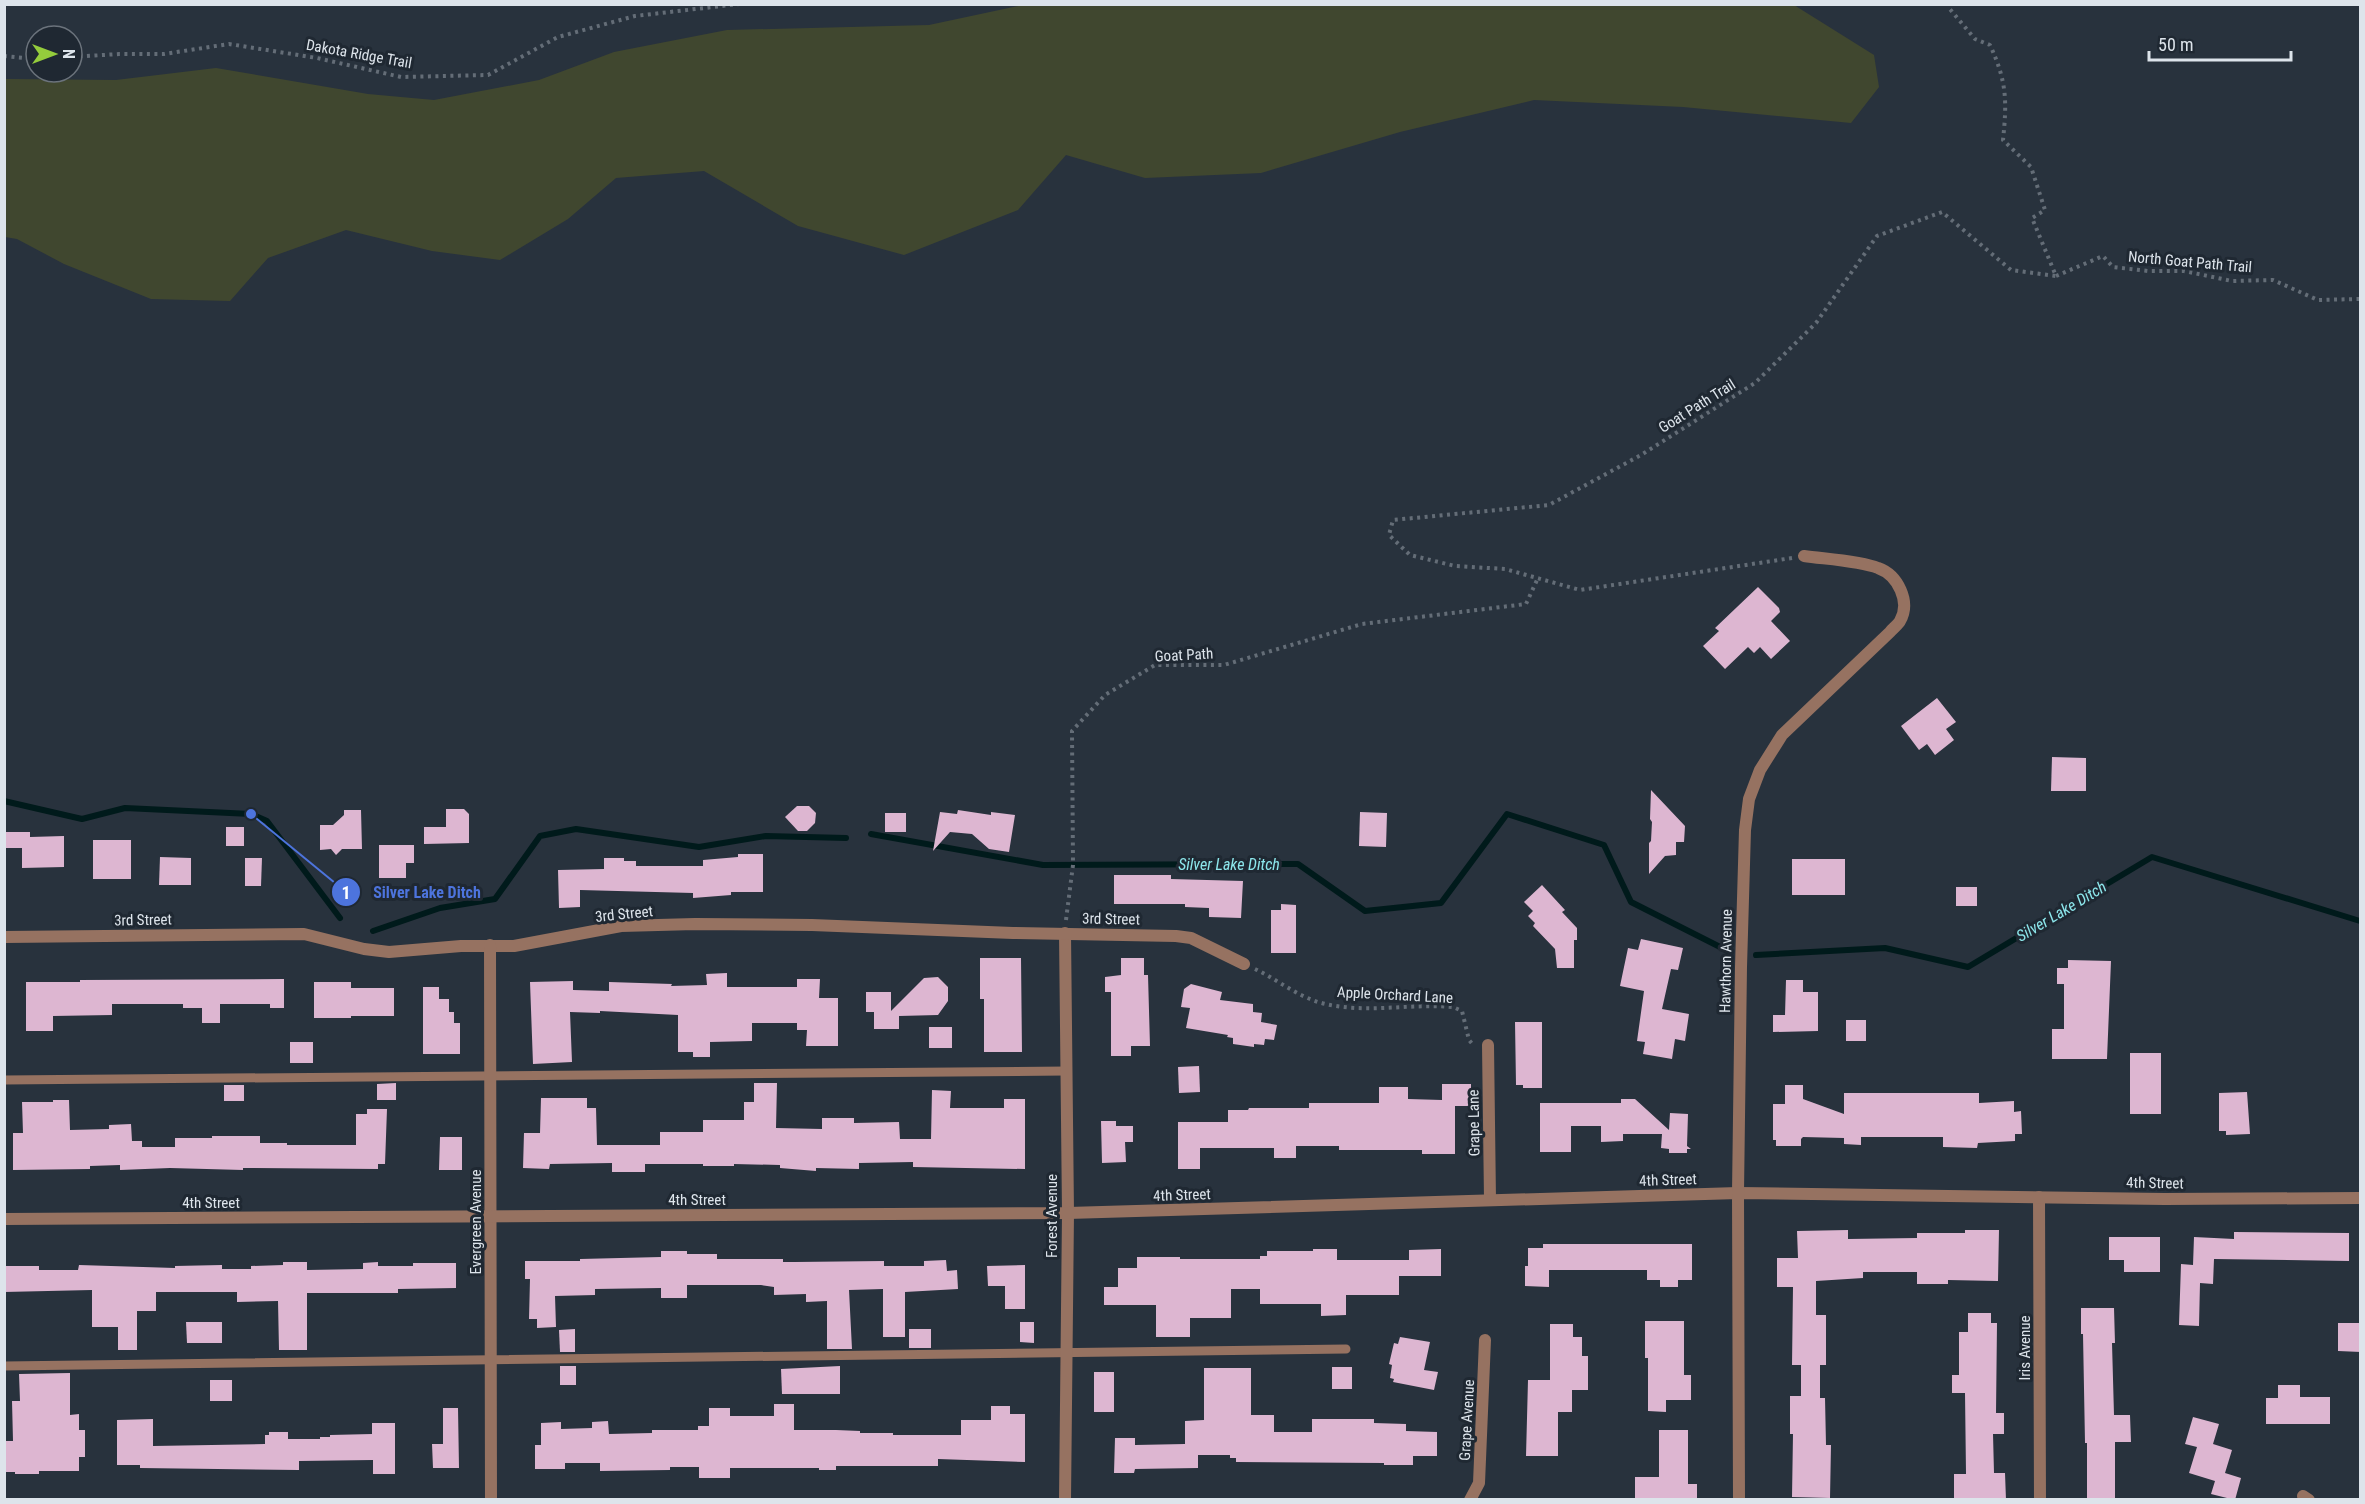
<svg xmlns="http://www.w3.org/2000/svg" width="2365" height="1504" viewBox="0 0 2365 1504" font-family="'Roboto Condensed',sans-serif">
	<rect width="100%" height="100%" fill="#28323d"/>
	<polygon fill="#40472f" points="1794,5 1874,55 1879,87 1851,123 1683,107 1534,100 1400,132 1261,173 1145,178 1066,155 1018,210 904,255 798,226 704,171 616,178 568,219 500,260 432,251 346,230 268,258 230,301 151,299 64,264 17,239 5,237 5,79 116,80 216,68 368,94 434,100 539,80 614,52 727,30 929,25 1023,5"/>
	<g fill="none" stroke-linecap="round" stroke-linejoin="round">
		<g stroke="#001a1b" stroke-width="6">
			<polyline points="4,801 82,819 125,808 251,814 267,821 340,918"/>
			<polyline points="871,834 1043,865 1298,864 1365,911 1441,903 1507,814 1604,845 1631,902 1728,951"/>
			<polyline points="373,931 440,908 495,899 540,836 576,829 699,847 766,836 846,838"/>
			<polyline points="1756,955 1885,948 1968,967 2152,857 2360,921"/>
		</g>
	</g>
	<g fill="#ddb6d1">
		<polygon points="1758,587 1779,608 1780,612 1771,621 1790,641 1771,659 1760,647 1754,653 1748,647 1725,669 1703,646 1719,631 1715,628"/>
		<polygon points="1937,698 1956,722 1946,729 1954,740 1935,755 1927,744 1919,750 1901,726"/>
		<polygon points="2052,757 2086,758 2086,791 2051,791"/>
		<polygon points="1651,790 1685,826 1684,842 1676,842 1676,855 1665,856 1649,874 1649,843 1651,841 1652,822 1650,819"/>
		<polygon points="797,806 809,806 816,813 815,823 807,831 798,831 785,817"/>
		<polygon points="446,809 464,809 469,814 469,843 424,844 424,827 446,827"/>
		<polygon points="344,810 361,810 362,849 342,849 336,855 331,849 320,850 320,825 333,825 344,815"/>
		<polygon points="958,810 991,815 991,812 1015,815 1009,852 989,849 972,834 950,832 933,851 940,812 957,814"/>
		<polygon points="1360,812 1387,813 1386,847 1359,846"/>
		<rect x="885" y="813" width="21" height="19"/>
		<rect x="226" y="827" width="18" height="19"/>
		<polygon points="4,832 30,832 30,837 64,836 64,867 22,868 22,848 4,848"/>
		<rect x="93" y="840" width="38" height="39"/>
		<polygon points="379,845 414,845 414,863 406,863 406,878 379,878"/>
		<polygon points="738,854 763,854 763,892 731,892 731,895 693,898 693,893 580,890 580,907 559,908 558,870 604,869 604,858 624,858 624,861 636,861 636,866 703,866 703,860 738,857"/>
		<polygon points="160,857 191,858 191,885 159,885"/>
		<polygon points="245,858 262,858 261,886 245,886"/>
		<rect x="1792" y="859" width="53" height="36"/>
		<polygon points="1114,875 1171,875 1171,879 1243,881 1241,918 1209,917 1209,908 1185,907 1185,904 1114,904"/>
		<polygon points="1542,885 1565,910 1562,912 1577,928 1577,940 1574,940 1574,968 1557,968 1555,949 1533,926 1535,923 1528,916 1533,911 1524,902"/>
		<rect x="1956" y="887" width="21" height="19"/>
		<polygon points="1281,904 1296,905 1296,953 1271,953 1271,910 1281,910"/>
		<polygon points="1641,939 1683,948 1678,970 1671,969 1662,1009 1689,1014 1685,1041 1675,1039 1672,1059 1643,1054 1645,1042 1637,1041 1644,991 1620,986 1628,948 1638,950"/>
		<polygon points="980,958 1021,958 1022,1052 984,1052 984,999 980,999"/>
		<polygon points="1121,958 1144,958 1144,975 1148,975 1150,1046 1131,1046 1131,1056 1111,1056 1111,992 1105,992 1105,977 1121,975"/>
		<polygon points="2068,960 2111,961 2107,1059 2052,1059 2052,1029 2064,1029 2064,984 2057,984 2057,968 2068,968"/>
		<polygon points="727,973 727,987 797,987 797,979 820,979 819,998 838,998 838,1046 806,1046 807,1030 797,1030 797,1023 752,1023 752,1041 710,1042 710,1057 693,1057 693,1052 678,1052 678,1015 600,1011 600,1013 570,1012 572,1062 533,1064 530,982 573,981 573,990 609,991 609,982 672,984 671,986 707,985 706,974"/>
		<polygon points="938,977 948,987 948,1001 938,1015 899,1016 899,1029 874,1029 874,1012 866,1012 866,992 891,992 891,1011 924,978"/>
		<polygon points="284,979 284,1008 270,1008 270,1004 220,1004 220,1023 202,1023 202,1008 183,1008 183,1004 112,1004 112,1015 53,1016 53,1031 26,1031 26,982 80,982 80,980"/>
		<polygon points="1786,980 1803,980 1803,992 1818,992 1818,1031 1773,1032 1773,1015 1785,1015"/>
		<polygon points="314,982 351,982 351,988 394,988 394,1016 351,1016 351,1018 314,1018"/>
		<polygon points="1191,984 1222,992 1220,1000 1253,1004 1253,1012 1262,1013 1261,1022 1277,1025 1274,1040 1265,1039 1264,1045 1254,1044 1254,1047 1233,1044 1233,1038 1227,1037 1228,1035 1186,1028 1190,1008 1181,1007 1184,989"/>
		<polygon points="423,987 439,987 439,999 449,999 449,1012 454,1012 454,1023 460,1023 460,1054 423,1054"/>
		<rect x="1846" y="1020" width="20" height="21"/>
		<polygon points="1515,1022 1542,1022 1542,1088 1523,1088 1523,1085 1516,1085"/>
		<rect x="929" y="1027" width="23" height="21"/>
		<rect x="290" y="1042" width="23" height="21"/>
		<rect x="2130" y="1053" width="31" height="61"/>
		<polygon points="1199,1066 1200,1092 1179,1093 1178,1067"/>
		<polygon points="396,1083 396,1100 377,1100 377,1084"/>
		<polygon points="754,1083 777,1083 776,1128 822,1129 822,1118 854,1118 854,1123 899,1122 900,1139 931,1139 932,1090 951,1091 950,1108 1004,1108 1004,1099 1025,1099 1025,1169 913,1167 913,1162 859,1163 859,1169 816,1168 816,1171 780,1168 780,1165 734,1164 734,1166 703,1166 703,1164 645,1164 645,1172 612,1172 612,1163 550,1164 549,1169 523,1168 524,1133 540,1133 541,1098 587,1098 587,1108 596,1108 597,1145 660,1145 660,1132 703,1132 703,1120 744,1120 744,1102 754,1102"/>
		<polygon points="1442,1084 1471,1084 1471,1106 1455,1106 1455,1154 1422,1154 1422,1150 1339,1150 1339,1146 1296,1146 1296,1158 1274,1158 1274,1148 1200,1148 1200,1169 1178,1169 1178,1122 1228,1122 1228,1110 1248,1110 1249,1108 1309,1108 1309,1103 1379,1103 1379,1087 1408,1087 1408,1099 1442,1100"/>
		<rect x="224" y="1085" width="20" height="16"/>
		<polygon points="1785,1085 1803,1085 1803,1099 1844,1114 1844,1093 1979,1093 1979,1103 2014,1101 2014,1112 2021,1111 2022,1134 2015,1134 2015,1141 1978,1143 1977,1148 1943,1147 1943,1137 1861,1137 1861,1145 1844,1144 1844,1138 1803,1137 1801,1139 1801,1146 1776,1146 1776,1140 1773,1140 1773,1104 1785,1104"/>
		<polygon points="2247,1092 2250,1134 2226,1135 2226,1131 2219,1131 2219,1093"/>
		<polygon points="1621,1099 1635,1099 1669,1130 1670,1113 1688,1114 1687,1146 1691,1149 1687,1149 1687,1153 1669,1153 1669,1149 1661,1148 1662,1134 1623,1134 1623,1141 1601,1142 1601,1126 1571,1126 1571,1152 1540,1152 1540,1103 1621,1103"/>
		<polygon points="53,1100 69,1100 70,1130 109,1129 109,1125 131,1124 132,1141 142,1141 142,1147 175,1147 175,1138 212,1138 212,1136 260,1136 260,1143 287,1143 287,1145 356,1145 356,1114 367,1114 367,1109 387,1109 385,1164 378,1164 378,1169 243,1168 243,1170 170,1168 120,1170 120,1165 90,1166 90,1169 13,1170 13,1133 23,1133 22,1102 53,1102"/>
		<polygon points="1101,1121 1116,1121 1116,1126 1133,1126 1133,1142 1125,1142 1126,1162 1102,1163"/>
		<polygon points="440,1137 462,1137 462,1170 439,1170"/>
		<polygon points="1848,1230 1848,1239 1917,1238 1917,1233 1965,1233 1965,1230 1999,1230 1998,1281 1948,1280 1948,1284 1917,1284 1917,1272 1863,1272 1863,1278 1816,1281 1816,1315 1826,1315 1826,1365 1820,1365 1820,1398 1825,1398 1826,1445 1831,1445 1830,1498 1792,1497 1793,1434 1790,1434 1790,1396 1801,1396 1801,1365 1792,1365 1793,1287 1777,1287 1777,1258 1798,1258 1797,1231"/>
		<polygon points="2234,1232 2349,1233 2349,1261 2214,1259 2213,1284 2200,1283 2199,1326 2179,1325 2181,1264 2193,1265 2194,1237 2234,1239"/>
		<polygon points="2109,1237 2160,1237 2160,1272 2124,1272 2124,1260 2109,1260"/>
		<polygon points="1543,1244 1692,1244 1692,1280 1678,1280 1678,1287 1660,1287 1660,1280 1647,1280 1647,1270 1549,1270 1549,1287 1525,1286 1525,1266 1528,1266 1528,1248 1543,1248"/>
		<polygon points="1313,1249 1337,1249 1337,1260 1409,1260 1409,1250 1441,1249 1441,1276 1399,1276 1399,1295 1346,1295 1346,1315 1321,1316 1321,1304 1260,1304 1260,1289 1231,1289 1231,1318 1190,1318 1190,1337 1156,1337 1156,1305 1104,1305 1104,1287 1118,1287 1118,1268 1137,1268 1137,1257 1180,1257 1180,1259 1260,1259 1260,1256 1267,1256 1267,1251 1313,1251"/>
		<polygon points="661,1251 687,1251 687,1254 717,1254 717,1259 783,1259 783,1262 795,1262 884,1261 884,1266 924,1266 924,1261 946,1260 947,1271 957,1270 958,1289 905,1292 905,1337 883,1337 883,1289 849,1290 852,1349 827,1349 827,1301 806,1302 806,1294 774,1295 774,1287 761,1285 687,1285 687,1298 661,1298 661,1288 595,1289 595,1295 555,1296 556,1327 537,1328 537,1319 529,1319 530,1279 525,1279 525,1261 580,1261 580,1259 661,1257"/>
		<polygon points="283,1262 307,1262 307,1270 363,1269 363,1263 378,1262 378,1266 413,1266 413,1263 456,1263 456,1288 398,1289 398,1293 307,1293 307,1350 279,1350 278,1301 237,1302 237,1292 156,1292 156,1311 137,1311 137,1350 118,1350 118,1327 92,1327 92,1290 4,1292 4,1266 39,1266 39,1270 78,1270 79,1265 175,1268 175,1266 222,1265 222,1269 251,1269 251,1266 283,1265"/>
		<polygon points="1025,1265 1025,1309 1005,1309 1005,1286 988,1286 987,1266"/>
		<polygon points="2081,1308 2114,1308 2115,1343 2112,1343 2114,1415 2130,1415 2131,1442 2115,1442 2115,1500 2087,1500 2087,1443 2085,1443 2083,1334 2081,1334"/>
		<polygon points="1968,1313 1991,1313 1991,1323 1997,1323 1996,1413 2004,1413 2004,1434 1993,1434 1994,1473 2005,1473 2006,1500 1954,1500 1954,1474 1966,1474 1965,1393 1952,1393 1952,1375 1959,1375 1959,1332 1968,1332"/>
		<polygon points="1645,1321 1684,1321 1684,1375 1691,1375 1691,1400 1666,1400 1666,1412 1648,1411 1648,1358 1645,1358"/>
		<polygon points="186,1322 222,1322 222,1343 187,1343"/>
		<polygon points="1020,1322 1034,1322 1034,1343 1020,1342"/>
		<polygon points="2338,1323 2361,1323 2361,1352 2338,1351"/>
		<polygon points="1550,1324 1573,1324 1573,1337 1582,1337 1582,1356 1588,1356 1588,1390 1572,1390 1572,1412 1558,1412 1558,1456 1526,1456 1528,1380 1550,1380"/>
		<polygon points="575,1329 575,1352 560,1352 559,1330"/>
		<rect x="909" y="1329" width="22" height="19"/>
		<polygon points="1400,1337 1430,1342 1424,1370 1438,1372 1434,1390 1393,1382 1394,1379 1390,1378 1392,1365 1389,1364 1394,1343 1398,1344"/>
		<rect x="560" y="1366" width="16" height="19"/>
		<polygon points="840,1366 840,1394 782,1394 781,1369"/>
		<rect x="1332" y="1367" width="20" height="22"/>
		<polygon points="1204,1368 1251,1368 1251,1415 1274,1415 1274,1432 1312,1432 1312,1419 1374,1419 1374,1423 1406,1424 1406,1431 1437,1432 1437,1456 1413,1456 1413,1465 1384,1465 1384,1463 1236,1462 1236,1458 1230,1458 1230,1455 1198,1455 1198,1468 1135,1469 1134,1473 1114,1473 1115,1438 1135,1438 1135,1445 1185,1444 1185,1421 1204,1420"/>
		<rect x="1094" y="1372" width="20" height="40"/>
		<polygon points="70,1373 70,1415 79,1414 79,1430 85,1430 85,1457 79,1457 79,1471 39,1471 39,1474 15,1474 15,1472 6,1472 4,1441 13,1441 12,1401 20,1401 19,1374"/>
		<rect x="210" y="1380" width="22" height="21"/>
		<polygon points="2278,1385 2300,1385 2300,1397 2330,1397 2330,1424 2266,1424 2266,1398 2278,1398"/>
		<polygon points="774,1404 794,1404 794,1430 836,1430 860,1431 860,1433 893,1433 893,1435 961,1435 961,1420 991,1420 991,1406 1010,1406 1010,1414 1025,1414 1025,1462 938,1459 938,1466 836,1466 836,1470 819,1470 819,1468 730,1468 730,1478 699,1478 699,1467 670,1467 670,1470 600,1471 600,1463 565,1463 565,1469 535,1469 535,1445 541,1445 541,1423 561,1422 561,1429 592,1428 592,1422 608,1421 609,1434 652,1433 652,1430 698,1430 698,1426 709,1426 709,1408 730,1408 730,1416 774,1416"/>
		<polygon points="443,1408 458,1408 459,1468 433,1468 432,1444 443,1444"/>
		<polygon points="2193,1417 2219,1424 2213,1444 2232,1450 2225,1473 2241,1478 2235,1500 2211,1494 2215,1481 2189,1473 2197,1447 2185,1444"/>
		<polygon points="153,1419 153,1446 265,1444 265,1435 269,1435 269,1432 288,1432 288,1439 320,1439 320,1437 330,1437 330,1435 372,1434 372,1423 395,1423 395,1474 373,1474 373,1460 299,1461 299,1470 140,1468 140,1465 117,1465 117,1420"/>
		<polygon points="1659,1430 1688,1430 1688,1484 1697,1484 1697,1500 1635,1500 1635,1477 1659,1477"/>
	</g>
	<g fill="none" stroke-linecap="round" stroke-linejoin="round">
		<g stroke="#646d77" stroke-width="4" stroke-dasharray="3 4.5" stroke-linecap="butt">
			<polyline points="4,56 36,59"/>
			<polyline points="72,57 119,54 164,54 229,44 317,58 401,77 488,75 558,37 635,16 739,4"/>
			<polyline points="2056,276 2103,256 2113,267 2148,271 2184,271 2232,281 2273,280 2318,300 2360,299"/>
			<path d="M1792,558L1580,590L1505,569L1455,566L1410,555L1389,535L1393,520L1549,505L1641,455L1755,383L1816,323L1877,236L1942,212L2011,270L2056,276L2032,218L2045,210L2031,167L2003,140C2007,101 2007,82 1990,45L1975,39L1949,8V4"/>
			<polyline points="1066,920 1073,865 1072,731 1105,695 1155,665 1224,665 1362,624 1526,604 1537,580"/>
			<path d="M1255,969C1276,979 1296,995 1318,1002C1361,1015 1409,1003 1453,1007L1462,1011L1469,1040L1474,1046"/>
		</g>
		<g stroke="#967261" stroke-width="9">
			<polyline points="4,1080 1066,1071"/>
			<polyline points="4,1366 1346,1349"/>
		</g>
		<g stroke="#967261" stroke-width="12">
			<polyline points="1065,933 1068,1213 1065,1500"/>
			<polyline points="4,937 304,934 364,949 389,952 461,946 514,946 621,926 695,924 812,925 1013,933 1176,936 1191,938 1244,964"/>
			<polyline points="490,945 491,1500"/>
			<polyline points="1488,1045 1490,1200"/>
			<polyline points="2039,1197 2040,1500"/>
			<polyline points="4,1219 1068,1213 1738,1193 2165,1199 2360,1198"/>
			<polyline points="2303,1496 2309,1500"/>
			<polyline points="1470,1500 1479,1483 1485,1340"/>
			<path d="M1739,1500L1738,1193L1741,967L1745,830L1749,799L1760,770L1782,735L1890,632C1893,628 1898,625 1900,621C1911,602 1898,575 1878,568C1860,561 1825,559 1804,556"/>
		</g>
	</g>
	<g text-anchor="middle" stroke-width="6" stroke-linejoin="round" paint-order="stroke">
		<g font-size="15" fill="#dde4eb" stroke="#1f2832">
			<text transform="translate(359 54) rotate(10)" y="5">Dakota Ridge Trail</text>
			<text transform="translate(2190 262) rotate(5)" y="5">North Goat Path Trail</text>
			<text transform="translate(1697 406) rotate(-32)" y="5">Goat Path Trail</text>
			<text transform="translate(1184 655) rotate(-3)" y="5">Goat Path</text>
			<text transform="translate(624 914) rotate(-6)" y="5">3rd Street</text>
			<text transform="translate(1111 919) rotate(1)" y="5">3rd Street</text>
			<text transform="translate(143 920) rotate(-1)" y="5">3rd Street</text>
			<text transform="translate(1726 961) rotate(-89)" y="5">Hawthorn Avenue</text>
			<text transform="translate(1395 995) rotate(3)" y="5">Apple Orchard Lane</text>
			<text transform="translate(1474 1123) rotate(-91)" y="5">Grape Lane</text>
			<text transform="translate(1668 1180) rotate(-2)" y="5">4th Street</text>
			<text transform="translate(2155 1183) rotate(1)" y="5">4th Street</text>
			<text transform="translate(1182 1195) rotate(-2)" y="5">4th Street</text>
			<text x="697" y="1205">4th Street</text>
			<text x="211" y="1208">4th Street</text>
			<text transform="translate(1052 1216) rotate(-90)" y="5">Forest Avenue</text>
			<text transform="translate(476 1222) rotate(-90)" y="5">Evergreen Avenue</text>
			<text transform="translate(2025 1348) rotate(-90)" y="5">Iris Avenue</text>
			<text transform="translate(1467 1420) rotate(-87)" y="5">Grape Avenue</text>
		</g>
		<g font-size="16" font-style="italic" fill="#8de7ec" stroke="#1f2832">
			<text x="1229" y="870">Silver Lake Ditch</text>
			<text transform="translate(2061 911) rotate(-31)" y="6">Silver Lake Ditch</text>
		</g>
	</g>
	<path fill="none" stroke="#4d74dd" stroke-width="2" d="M251 814L346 892"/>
	<g fill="#4d74dd" stroke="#1f2832" stroke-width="2">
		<circle cx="251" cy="814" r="6"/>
		<circle cx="346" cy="892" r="15"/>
	</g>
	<g font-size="18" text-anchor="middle" font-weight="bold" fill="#fff">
		<text x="346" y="899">1</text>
	</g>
	<g font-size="16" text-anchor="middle" font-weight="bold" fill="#4d74dd" stroke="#1f2832" stroke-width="6" stroke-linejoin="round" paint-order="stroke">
		<text x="427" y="898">Silver Lake Ditch</text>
	</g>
	<rect width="2365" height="1504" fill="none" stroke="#dde4eb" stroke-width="12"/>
	<g transform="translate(54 54) rotate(90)"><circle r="28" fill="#1f2832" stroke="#6b737c" stroke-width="1.5"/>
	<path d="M0-4.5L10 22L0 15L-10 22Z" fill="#94cc3c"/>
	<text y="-9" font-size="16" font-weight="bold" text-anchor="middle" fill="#dde4eb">N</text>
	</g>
	<path d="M2149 51v9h142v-9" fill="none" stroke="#dde4eb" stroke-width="3"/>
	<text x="2158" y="51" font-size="18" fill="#dde4eb" stroke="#1f2832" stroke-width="4.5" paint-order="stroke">50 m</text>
</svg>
